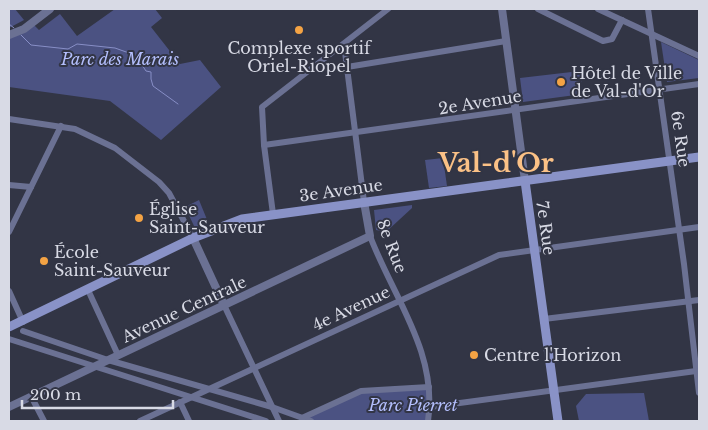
<svg xmlns="http://www.w3.org/2000/svg" width="708" height="430" viewBox="0 0 708 430" font-family="'Libre Baskerville',serif">
	<rect width="100%" height="100%" fill="#323545"/>
	<g fill="#4b5282">
		<polygon points="9,9 15,9 24,20 9,28"/>
		<polygon points="115,9 155,9 162,18 151,27 180,64 200,60 221,87 161,140 110,101 9,87 9,35 32,23 39,30 60,14 77,36"/>
		<polygon points="661,42 699,60 699,78 667,82"/>
		<polygon points="580,71 583,94 523,102 520,78"/>
		<polygon points="443,158 447,186 429,188 425,160"/>
		<polygon points="199,200 208,222 195,228 185,207"/>
		<polygon points="412,205 412,208 386,232 376,230 374,210"/>
		<polygon points="429,387 428,421 312,421 302,418 361,391"/>
		<polygon points="644,393 649,421 579,421 576,406 586,394"/>
	</g>
	<g fill="none" stroke-linecap="round" stroke-linejoin="round">
		<g stroke="#878ec6" stroke-width="1">
			<polyline points="9,24 14,28"/>
			<polyline points="21,35 31,45 68,49 77,44 115,48 129,53 130,59 140,62 146,71 151,72 151,79 153,86 178,104"/>
		</g>
		<g stroke="#6b7193" stroke-width="6">
			<polyline points="538,9 603,41 612,39 622,20"/>
			<polyline points="598,9 699,56"/>
			<polyline points="648,9 684,264 699,393"/>
			<polyline points="344,44 364,202"/>
			<polyline points="347,67 506,41"/>
			<polyline points="9,119 75,129 115,148 159,182 169,193 193,238"/>
			<polyline points="264,145 699,84"/>
			<polyline points="9,185 31,187"/>
			<polyline points="273,214 264,145 262,107 388,9"/>
			<polyline points="9,232 61,126"/>
			<path d="M370,236C393,297 438,352 428,421"/>
			<polyline points="88,290 118,355"/>
			<polyline points="9,291 23,322"/>
			<polyline points="224,305 279,421"/>
			<polyline points="544,319 699,300"/>
			<polyline points="23,331 108,360 272,407 311,421"/>
			<polyline points="9,339 266,421"/>
			<polyline points="31,396 44,421"/>
			<polyline points="180,402 189,421"/>
			<polyline points="430,407 696,371"/>
			<polyline points="302,418 361,391 429,387"/>
			<polyline points="140,421 499,255 699,227"/>
		</g>
		<g stroke="#6b7193" stroke-width="8">
			<polyline points="502,9 525,181"/>
			<polyline points="9,35 24,29 50,9"/>
			<polyline points="193,238 224,305"/>
			<polyline points="9,407 370,236 364,202"/>
		</g>
		<g stroke="#8992c7" stroke-width="9">
			<polyline points="525,181 558,421"/>
			<polyline points="9,327 193,238 242,219 699,157"/>
		</g>
	</g>
	<g fill="#f4a344" stroke="#323545" stroke-width="2">
		<circle cx="299" cy="30" r="5"/>
		<circle cx="561" cy="82" r="5"/>
		<circle cx="139" cy="218" r="5"/>
		<circle cx="44" cy="261" r="5"/>
		<circle cx="474" cy="355" r="5"/>
	</g>
	<g text-anchor="middle" stroke-width="4" stroke-linejoin="round" paint-order="stroke">
		<g font-size="16" fill="#d8dae5" stroke="#323545" text-anchor="start">
			<text x="299" y="54" text-anchor="middle">Complexe sportif<tspan x="299" dy="18">Oriel-Riopel</tspan></text>
			<text x="571" y="79">Hôtel de Ville<tspan x="571" dy="18">de Val-d'Or</tspan></text>
			<text x="149" y="215">Église<tspan x="149" dy="18">Saint-Sauveur</tspan></text>
			<text x="54" y="258">École<tspan x="54" dy="18">Saint-Sauveur</tspan></text>
			<text x="484" y="361">Centre l'Horizon</text>
		</g>
		<g font-size="16" font-style="italic" fill="#b4bffd" stroke="#323545">
			<text x="120" y="65">Parc des Marais</text>
			<text x="413" y="411">Parc Pierret</text>
		</g>
		<g font-size="16" fill="#d8dae5" stroke="#323545">
			<text transform="translate(480 102) rotate(-9)" y="6">2e Avenue</text>
			<text transform="translate(681 139) rotate(82)" y="6">6e Rue</text>
			<text transform="translate(341 190) rotate(-8)" y="6">3e Avenue</text>
			<text transform="translate(546 228) rotate(82)" y="6">7e Rue</text>
			<text transform="translate(392 246) rotate(69)" y="6">8e Rue</text>
			<text transform="translate(351 308) rotate(-25)" y="6">4e Avenue</text>
			<text transform="translate(184 309) rotate(-25)" y="6">Avenue Centrale</text>
		</g>
		<g font-size="26" font-weight="bold" fill="#fbc186" stroke="#323545">
			<text x="496" y="172">Val-d'Or</text>
		</g>
	</g>
	<rect width="708" height="430" fill="none" stroke="#d8dae5" stroke-width="20"/>
	<path d="M22 400v8h151v-8" fill="none" stroke="#d8dae5" stroke-width="2.5"/>
	<text x="30" y="400" font-size="15" fill="#d8dae5" stroke="#323545" stroke-width="4" paint-order="stroke">200 m</text>
</svg>
